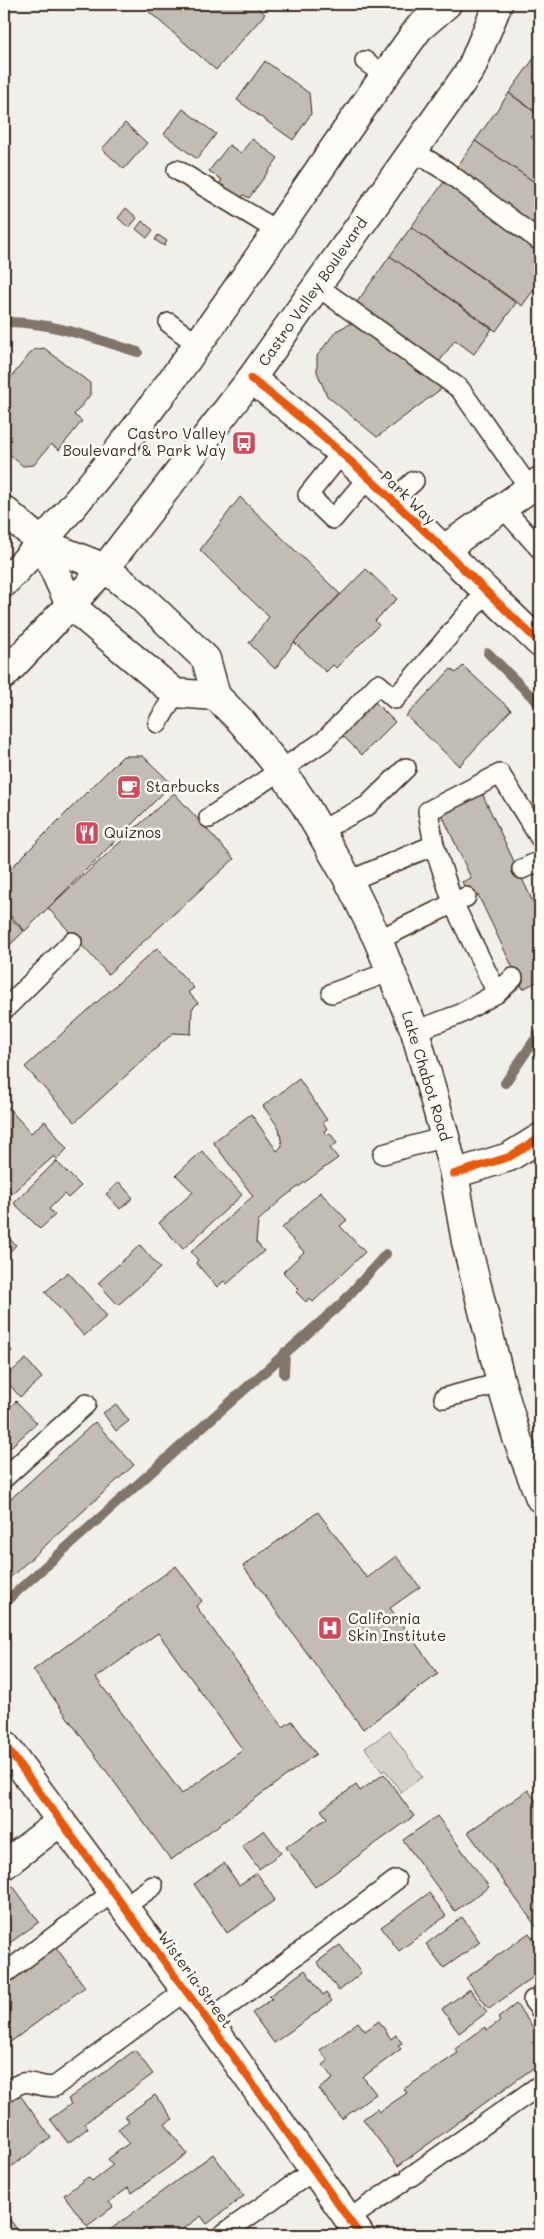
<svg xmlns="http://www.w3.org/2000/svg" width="544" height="2239" viewBox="0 0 544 2239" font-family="Mali,sans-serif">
	<rect width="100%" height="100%" fill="#f1efea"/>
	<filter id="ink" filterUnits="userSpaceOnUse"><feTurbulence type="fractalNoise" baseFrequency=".02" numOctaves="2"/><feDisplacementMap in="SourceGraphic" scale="10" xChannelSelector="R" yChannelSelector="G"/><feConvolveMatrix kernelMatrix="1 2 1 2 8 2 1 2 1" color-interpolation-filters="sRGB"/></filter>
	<g filter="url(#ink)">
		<polygon fill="#d7d2cc" stroke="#897e75" points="390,1731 422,1777 401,1792 385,1770 382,1772 365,1748"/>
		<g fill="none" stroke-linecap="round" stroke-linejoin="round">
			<g stroke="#80746b" stroke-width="10">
				<path d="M4,322C50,321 95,339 138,352"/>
				<polyline points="488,653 540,705"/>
				<polyline points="505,1083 540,1032"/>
				<polyline points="284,1374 285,1352"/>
				<polyline points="4,1603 342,1303 386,1254"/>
			</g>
		</g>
		<g fill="#c1bcb4" stroke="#3b2a1e" fill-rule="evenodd">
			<polygon points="140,4 254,4 265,14 216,70"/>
			<polygon points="540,50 540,115 509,93"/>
			<polygon points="265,61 309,93 311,114 293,140 237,100"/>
			<polygon points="509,93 540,116 540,139 534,135 531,137 540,144 540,186 475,141"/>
			<polygon points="183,109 216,134 197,159 164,134"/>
			<polygon points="125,123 147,143 124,169 102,149"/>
			<polygon points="252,139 278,158 249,198 244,195 239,200 218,185 222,180 209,171 229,145 241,153"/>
			<polygon points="475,141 540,186 540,235 453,173"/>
			<polygon points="444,182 540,251 540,281 522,306 411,227"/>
			<polygon points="126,208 137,218 129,228 118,218"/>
			<polygon points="142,221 153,230 147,238 136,229"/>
			<polygon points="411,227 516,303 496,331 390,256"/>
			<polygon points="158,235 167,241 164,246 155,240"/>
			<polygon points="390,256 492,329 474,354 455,340 439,362 357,302"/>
			<polygon points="355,321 445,386 377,437 327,396 317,372 317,356 336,331"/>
			<polygon points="44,348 90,383 90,395 74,415 82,421 59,450 51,444 34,465 23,466 4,450 4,386 33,350"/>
			<polygon points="240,497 340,594 294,642 275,669 249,643 269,617 200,550"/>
			<polygon points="366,569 397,599 375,621 379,625 336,668 333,665 326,672 294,642"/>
			<polygon points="463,666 511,710 459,766 406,716 451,669 456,673"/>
			<polygon points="371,698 395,722 362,755 339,732"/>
			<polygon points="123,756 143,756 172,784 25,931 4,909 4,875"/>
			<polygon points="480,789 540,917 540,980 523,989 478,895 471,899 462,882 471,878 439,808"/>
			<polygon points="174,793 234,859 108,974 48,908"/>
			<polygon points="4,912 24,931 4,951"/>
			<polygon points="157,948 194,988 188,992 198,1003 192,1009 191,1034 173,1033 75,1122 25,1067"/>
			<polygon points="299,1079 327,1120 323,1122 327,1129 324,1131 327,1135 330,1133 337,1143 330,1148 338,1158 283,1198 258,1221 256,1242 264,1251 227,1284 224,1281 217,1287 196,1263 198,1260 191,1252 253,1196 213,1142 251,1114 277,1151 282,1146 279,1128 263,1106"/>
			<polygon points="4,1103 31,1133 45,1121 67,1149 57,1159 54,1156 11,1194 4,1187"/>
			<polygon points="202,1151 242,1195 183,1249 159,1223 193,1192 176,1175"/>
			<polygon points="56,1161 81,1186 68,1198 64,1194 49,1209 55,1215 40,1229 14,1203"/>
			<polygon points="119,1182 133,1198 120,1209 106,1194"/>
			<polygon points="320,1192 347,1220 340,1226 365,1252 313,1302 309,1298 306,1302 296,1292 299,1289 283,1272 304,1252 282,1228"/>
			<polygon points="4,1234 16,1245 4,1258"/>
			<polygon points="140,1245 160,1268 118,1305 98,1283"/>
			<polygon points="68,1272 107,1316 84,1336 45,1292"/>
			<polygon points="4,1341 12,1351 4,1358"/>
			<polygon points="26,1359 42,1378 20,1397 4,1378"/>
			<polygon points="16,1401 37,1423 4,1453 4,1413"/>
			<polygon points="116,1404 129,1421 116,1431 103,1413"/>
			<polygon points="95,1422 134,1465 4,1583 4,1505"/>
			<polygon points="318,1512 367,1578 396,1556 420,1587 390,1608 438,1674 363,1729 243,1566"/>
			<path d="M176,1566L202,1601L196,1606L283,1727L292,1721L316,1754L171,1860L33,1670ZM158,1633L243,1750L182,1794L96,1678Z"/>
			<polygon points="384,1774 414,1816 315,1887 286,1847 327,1818 321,1810 356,1785 360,1791"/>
			<polygon points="528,1790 540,1807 540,1932 468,1832"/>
			<polygon points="437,1816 489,1887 455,1911 403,1840"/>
			<polygon points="264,1830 281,1853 259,1869 242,1846"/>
			<polygon points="224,1863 239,1885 257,1873 275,1900 227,1933 194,1884"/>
			<polygon points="13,1886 39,1922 4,1947 4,1893"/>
			<polygon points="429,1893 446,1916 399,1951 381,1927"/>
			<polygon points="462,1917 480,1942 444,1968 426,1944"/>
			<polygon points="529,1933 540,1948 540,1972 489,2009 466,1978"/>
			<polygon points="340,1945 361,1973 339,1991 317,1962"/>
			<polygon points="55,1946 85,1987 5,2046 4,1983"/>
			<polygon points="305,1970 323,1995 326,1993 332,2001 274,2043 252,2013 272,1999 269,1996"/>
			<polygon points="470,1989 487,2012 459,2033 442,2009"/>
			<polygon points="516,2004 540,2037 540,2063 398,2166 363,2119 377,2109 379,2112 407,2093 404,2089 458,2053 455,2049 485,2027 487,2030 500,2021 498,2018"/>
			<polygon points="379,2021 391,2039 396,2035 402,2043 398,2045 401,2049 363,2077 376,2094 342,2119 319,2089 333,2079 323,2065 328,2061 320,2050 358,2022 365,2031"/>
			<polygon points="135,2050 153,2074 85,2123 88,2128 68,2143 50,2119 71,2104 68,2099"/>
			<polygon points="17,2091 51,2138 4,2172 4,2101"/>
			<polygon points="155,2095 173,2119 165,2124 187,2154 132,2193 128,2188 109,2202 113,2207 87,2226 64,2195 88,2177 92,2181 113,2165 108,2159 129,2143 118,2129 129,2121 125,2116"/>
			<polygon points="213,2154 244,2196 207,2224 201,2216 175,2235 103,2235"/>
			<polygon points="4,2211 21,2235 4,2235"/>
		</g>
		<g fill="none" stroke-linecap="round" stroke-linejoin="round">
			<defs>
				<g id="lane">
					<polyline points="365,61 384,75"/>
					<polyline points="413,151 446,171 540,241"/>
					<polyline points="177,170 276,230"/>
					<polyline points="317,286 460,389 530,489"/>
					<polyline points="169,323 198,345"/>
					<polyline points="341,454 308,495 333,519 368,478"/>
					<polyline points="392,501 414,481"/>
					<polyline points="504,509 540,549"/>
					<polyline points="158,723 175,693"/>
					<polyline points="209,818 324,741 378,684 395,699 486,592"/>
					<polyline points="320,831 367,806 406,768"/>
					<polyline points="434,845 428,811 500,774 540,838"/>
					<polyline points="522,869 540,861"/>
					<polyline points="349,881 434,845 453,903 497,993 458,1015 415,1031"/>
					<polyline points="378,940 466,897"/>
					<polyline points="332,993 392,971"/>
					<polyline points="497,993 513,978"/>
					<polyline points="4,1010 72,942"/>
					<polyline points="383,1154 445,1137"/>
					<polyline points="444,1398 501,1383"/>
					<polyline points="4,1478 86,1404"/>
					<polyline points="124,1907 153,1886"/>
					<polyline points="4,1974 113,1892"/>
					<polyline points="533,2000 540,2009"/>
					<polyline points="208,2021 396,1880"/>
					<path d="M4,2093C32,2074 26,2086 54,2087L185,1991"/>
					<polyline points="410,2177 540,2085"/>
					<polyline points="349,2219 401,2183"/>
					<polyline points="222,2235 314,2170"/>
				</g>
				<g id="street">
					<path d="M251,379C356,457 446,554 540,643"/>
					<polyline points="4,510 42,543"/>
					<polyline points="443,550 540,481"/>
					<polyline points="454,1174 509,1157 540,1138"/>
					<polyline points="4,1744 208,2021 360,2235"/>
					<polyline points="4,1865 60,1822"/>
				</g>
				<g id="secondary">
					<polyline points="42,543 105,568 142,598 206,659 216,696 242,722 281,770 305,805 349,881 378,940 415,1031 445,1137 454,1174 466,1242 501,1383 517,1438 540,1498"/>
					<polyline points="42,543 70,605 175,693 216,696"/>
				</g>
				<g id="primary">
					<path d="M4,583C164,416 283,214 419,28L447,4"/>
					<polyline points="4,675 105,568 251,379 471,69 498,4"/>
				</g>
			</defs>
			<use href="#lane" stroke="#3b2a1e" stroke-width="22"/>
			<use href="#street" stroke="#3b2a1e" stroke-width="31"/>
			<use href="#secondary" stroke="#3b2a1e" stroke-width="31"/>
			<use href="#primary" stroke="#3b2a1e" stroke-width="31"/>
			<use href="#lane" stroke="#fdfcf7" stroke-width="19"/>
			<use href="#street" stroke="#fdfcf7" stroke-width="28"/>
			<use href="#secondary" stroke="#fdfcf7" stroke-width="28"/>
			<use href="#primary" stroke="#fdfcf7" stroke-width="28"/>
			<defs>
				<g id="cycleway">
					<path d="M251,379C356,457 446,554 540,643"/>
					<polyline points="454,1174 509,1157 540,1138"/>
					<polyline points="4,1744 208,2021 360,2235"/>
				</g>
			</defs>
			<use href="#cycleway" stroke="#fdfcf7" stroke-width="11"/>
			<use href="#cycleway" stroke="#e8590c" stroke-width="8"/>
		</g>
	</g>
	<defs>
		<symbol id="bus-square" viewBox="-11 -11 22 22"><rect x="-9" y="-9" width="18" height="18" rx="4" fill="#d1495b" stroke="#fdfcf7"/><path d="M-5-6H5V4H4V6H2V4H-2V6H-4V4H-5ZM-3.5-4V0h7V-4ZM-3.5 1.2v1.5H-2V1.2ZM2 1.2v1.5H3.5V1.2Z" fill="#fff"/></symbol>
		<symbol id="cafe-square" viewBox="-11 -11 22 22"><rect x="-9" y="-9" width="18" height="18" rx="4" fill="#d1495b" stroke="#fdfcf7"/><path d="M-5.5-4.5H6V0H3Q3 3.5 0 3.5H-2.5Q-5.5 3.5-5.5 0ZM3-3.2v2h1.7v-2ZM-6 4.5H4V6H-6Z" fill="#fff"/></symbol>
		<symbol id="restaurant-square" viewBox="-11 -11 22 22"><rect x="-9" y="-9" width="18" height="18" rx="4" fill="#d1495b" stroke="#fdfcf7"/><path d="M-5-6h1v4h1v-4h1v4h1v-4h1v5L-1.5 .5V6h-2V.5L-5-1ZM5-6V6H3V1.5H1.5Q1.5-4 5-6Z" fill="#fff"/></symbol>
		<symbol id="hospital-square" viewBox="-11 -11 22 22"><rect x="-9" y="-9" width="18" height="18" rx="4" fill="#d1495b" stroke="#fdfcf7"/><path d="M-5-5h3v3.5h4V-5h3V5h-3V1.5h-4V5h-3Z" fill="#fff"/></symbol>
	</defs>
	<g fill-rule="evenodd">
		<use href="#bus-square" x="230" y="429" width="28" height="28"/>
		<use href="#cafe-square" x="115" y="773" width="28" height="28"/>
		<use href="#restaurant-square" x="73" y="819" width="28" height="28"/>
		<use href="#hospital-square" x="316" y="1614" width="28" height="28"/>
	</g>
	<g text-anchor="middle" stroke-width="5" stroke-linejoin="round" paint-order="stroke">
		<g font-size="15" fill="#3b2a1e" stroke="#fdfcf7">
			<text transform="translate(313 292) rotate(-55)" y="5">Castro Valley Boulevard</text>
			<text transform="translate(408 498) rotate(44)" y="5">Park Way</text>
			<text transform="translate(426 1076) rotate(73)" y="5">Lake Chabot Road</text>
			<text transform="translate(195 1980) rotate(54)" y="5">Wisteria Street</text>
		</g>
		<g font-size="15" fill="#3b2a1e" stroke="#fdfcf7" text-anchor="start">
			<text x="226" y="439" text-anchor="end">Castro Valley<tspan x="226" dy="17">Boulevard &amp; Park Way</tspan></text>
			<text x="146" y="792">Starbucks</text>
			<text x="104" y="838">Quiznos</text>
			<text x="348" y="1624">California<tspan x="348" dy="17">Skin Institute</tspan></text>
		</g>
	</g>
	<rect width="544" height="2239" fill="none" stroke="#fdfcf7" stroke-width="20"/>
	<rect x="10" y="10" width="524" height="2219" fill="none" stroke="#3b2a1e" stroke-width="2" filter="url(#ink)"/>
</svg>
